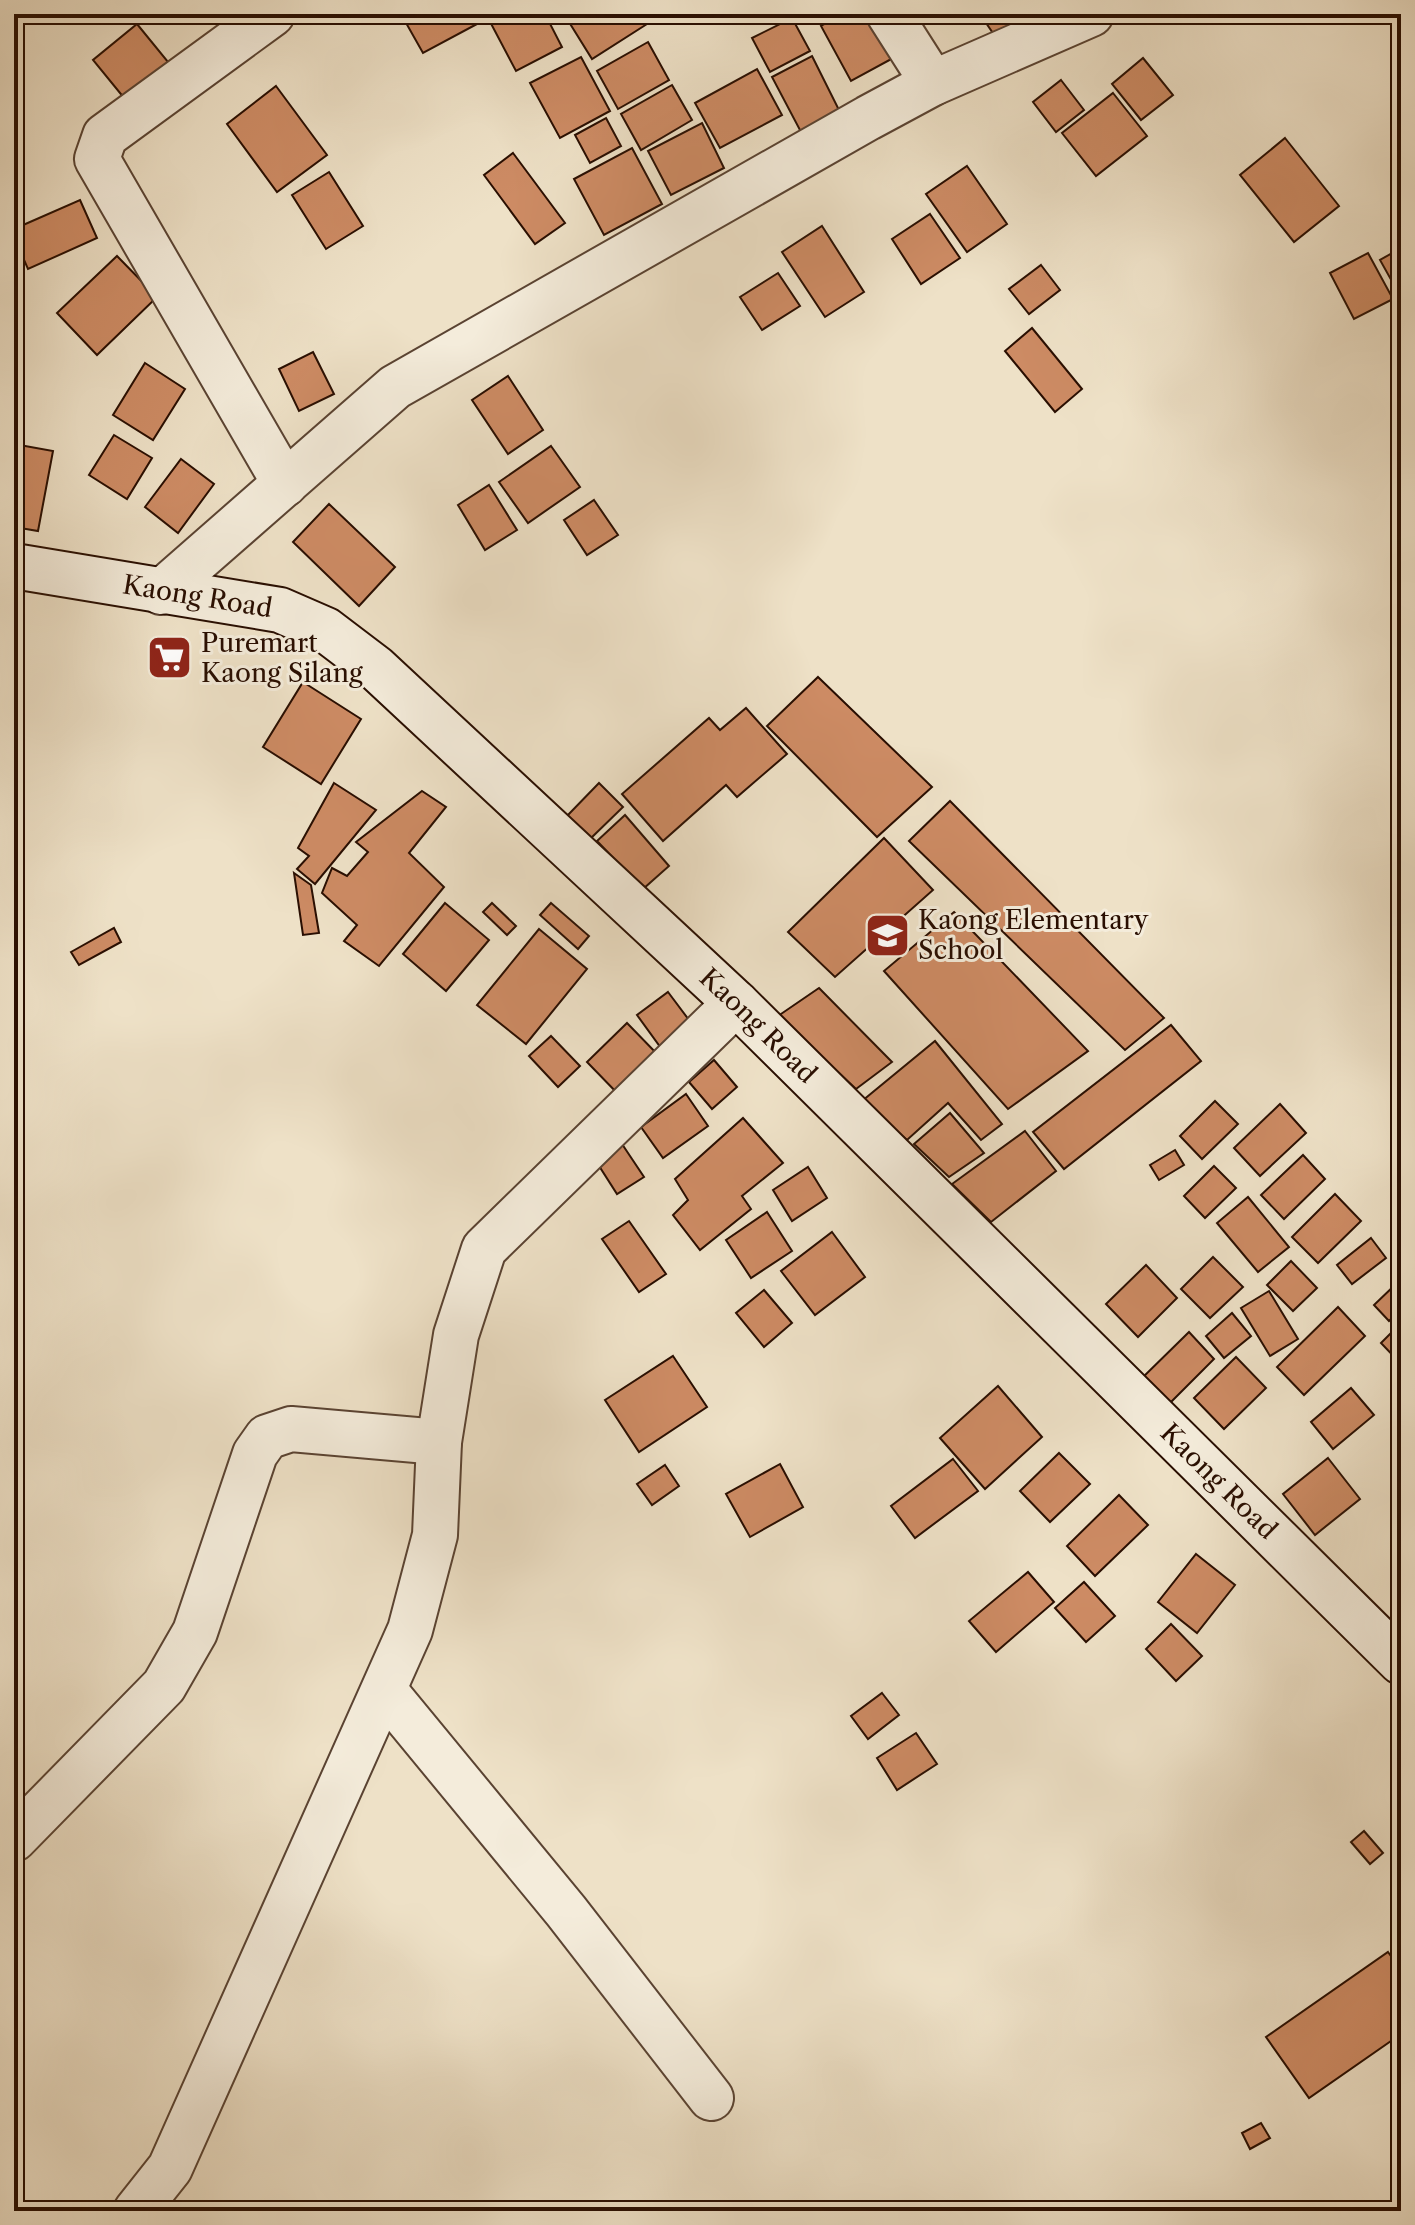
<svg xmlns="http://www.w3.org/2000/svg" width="1415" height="2225" viewBox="0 0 1415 2225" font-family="'Libre Caslon Text',serif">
	<rect width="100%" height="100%" fill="#eee1c7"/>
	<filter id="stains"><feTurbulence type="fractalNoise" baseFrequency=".0025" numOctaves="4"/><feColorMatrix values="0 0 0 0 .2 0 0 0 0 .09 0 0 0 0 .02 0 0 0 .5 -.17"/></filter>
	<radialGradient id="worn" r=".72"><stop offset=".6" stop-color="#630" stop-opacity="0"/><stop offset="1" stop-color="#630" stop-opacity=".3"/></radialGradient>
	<g fill="#cd8b64" stroke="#290e01" stroke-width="2">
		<polygon points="401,14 472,14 477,24 423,53"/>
		<polygon points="492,14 545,14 562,47 516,71 487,16"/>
		<polygon points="564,14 641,14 647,24 592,59"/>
		<polygon points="842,14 871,14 895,57 851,81 821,26"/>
		<polygon points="980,14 1039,14 999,42"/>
		<polygon points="792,18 810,51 770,72 752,38"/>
		<polygon points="137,24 173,68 129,104 93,60"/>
		<polygon points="648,42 669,80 618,109 597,71"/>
		<polygon points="812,56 840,112 801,132 772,77"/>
		<polygon points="581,57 610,111 560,138 530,83"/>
		<polygon points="1143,58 1173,95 1141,120 1112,84"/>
		<polygon points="757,69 782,115 720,148 695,103"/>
		<polygon points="1061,80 1084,110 1056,132 1033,102"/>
		<polygon points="672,85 692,120 641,150 621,114"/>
		<polygon points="276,86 327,155 277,192 227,124"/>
		<polygon points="1113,93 1147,136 1096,176 1062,133"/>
		<polygon points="606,118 621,146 590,163 575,135"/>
		<polygon points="702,123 724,168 671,195 648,151"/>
		<polygon points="1285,138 1339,206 1294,242 1240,175"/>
		<polygon points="632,148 662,204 604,235 574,179"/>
		<polygon points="513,153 565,223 535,244 484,175"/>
		<polygon points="967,166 1007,224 967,252 926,194"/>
		<polygon points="329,172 363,226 326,249 292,195"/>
		<polygon points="80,200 97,238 28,269 14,237 14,229"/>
		<polygon points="930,214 960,258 921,284 892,239"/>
		<polygon points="822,226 864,292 825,317 782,252"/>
		<polygon points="1401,248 1401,281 1394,285 1380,260"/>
		<polygon points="1368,253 1393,299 1354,319 1330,273"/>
		<polygon points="117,256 157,297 97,355 57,313"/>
		<polygon points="1041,265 1060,290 1029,314 1009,289"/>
		<polygon points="778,273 800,306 762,330 740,297"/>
		<polygon points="1032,328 1082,389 1055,412 1005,351"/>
		<polygon points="313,352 334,394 299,411 279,369"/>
		<polygon points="145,363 185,389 153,440 113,415"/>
		<polygon points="508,376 543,430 508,454 472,400"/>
		<polygon points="114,435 152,458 127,499 89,475"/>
		<polygon points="14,444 53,451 38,531 14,527"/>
		<polygon points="551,446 580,487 528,523 499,482"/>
		<polygon points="181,459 214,484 178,533 145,507"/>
		<polygon points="489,485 517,530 485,550 458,505"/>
		<polygon points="594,500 618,535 587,555 564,520"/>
		<polygon points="329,504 395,567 359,606 293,542"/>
		<polygon points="818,677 932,787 877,837 767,726"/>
		<polygon points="303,682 361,719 321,784 263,747"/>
		<polygon points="746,708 787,754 737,797 726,785 663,841 622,794 709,718 720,730"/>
		<polygon points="334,783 376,810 315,884 297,869 309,856 298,848"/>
		<polygon points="599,783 623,807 589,840 566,817"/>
		<polygon points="422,791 446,807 409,853 444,887 379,966 344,941 357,925 322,893 332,868 347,876 368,852 356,842"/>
		<polygon points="950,801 1164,1018 1125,1050 909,841"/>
		<polygon points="625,815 669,866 643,889 597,841"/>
		<polygon points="884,838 933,890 835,977 788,932"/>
		<polygon points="294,873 311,885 319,933 303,935"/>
		<polygon points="445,903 489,940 446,991 403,954"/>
		<polygon points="492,903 516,926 507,935 483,912"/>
		<polygon points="551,903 589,936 578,949 540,915"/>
		<polygon points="954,912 1088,1051 1008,1109 884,971"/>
		<polygon points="114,928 121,942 79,965 71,952"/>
		<polygon points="539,929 587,969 526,1044 477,1005"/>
		<polygon points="819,988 892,1062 856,1089 778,1016"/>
		<polygon points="668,992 692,1024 661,1048 637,1015"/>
		<polygon points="627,1023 661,1058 621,1097 587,1062"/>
		<polygon points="1171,1025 1201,1061 1064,1169 1033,1132"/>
		<polygon points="551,1036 580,1066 558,1087 529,1056"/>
		<polygon points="935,1041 1002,1124 981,1140 948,1103 907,1140 862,1101"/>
		<polygon points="714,1060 737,1087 712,1109 689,1082"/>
		<polygon points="686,1094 708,1126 663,1158 641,1127"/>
		<polygon points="1215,1101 1238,1124 1202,1159 1180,1136"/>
		<polygon points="1280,1104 1306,1133 1260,1176 1234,1148"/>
		<polygon points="950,1113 984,1153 949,1177 914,1144"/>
		<polygon points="743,1118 783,1163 742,1196 751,1209 700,1250 673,1215 688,1200 675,1179"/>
		<polygon points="1025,1131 1056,1171 991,1222 952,1184"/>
		<polygon points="620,1141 644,1177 617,1194 594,1158"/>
		<polygon points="1175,1150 1184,1165 1159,1180 1150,1165"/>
		<polygon points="1303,1155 1325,1179 1284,1219 1261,1195"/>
		<polygon points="1214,1166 1236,1188 1205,1218 1184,1196"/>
		<polygon points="808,1167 827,1198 792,1221 773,1190"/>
		<polygon points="1335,1194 1361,1221 1318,1263 1292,1237"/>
		<polygon points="1248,1197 1289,1247 1258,1272 1217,1223"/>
		<polygon points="767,1212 792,1251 751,1278 726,1240"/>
		<polygon points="629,1221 666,1274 639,1292 602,1239"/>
		<polygon points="832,1232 865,1277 815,1315 781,1271"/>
		<polygon points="1371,1238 1386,1258 1352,1284 1337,1265"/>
		<polygon points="1213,1257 1243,1287 1210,1318 1181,1289"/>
		<polygon points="1291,1261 1317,1288 1293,1311 1267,1285"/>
		<polygon points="1146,1265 1177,1298 1138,1337 1106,1304"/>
		<polygon points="1397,1283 1401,1287 1401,1309 1389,1321 1374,1305"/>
		<polygon points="764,1290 792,1323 764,1347 736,1313"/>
		<polygon points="1269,1291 1298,1339 1270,1356 1241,1308"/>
		<polygon points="1338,1307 1365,1336 1304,1395 1277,1367"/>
		<polygon points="1232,1313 1251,1336 1224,1358 1206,1336"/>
		<polygon points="1401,1323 1401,1364 1381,1343"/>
		<polygon points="1189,1332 1214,1359 1164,1409 1138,1382"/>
		<polygon points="673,1356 707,1407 639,1452 605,1400"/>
		<polygon points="1236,1357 1266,1388 1224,1429 1194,1398"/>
		<polygon points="998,1386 1042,1437 985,1489 940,1438"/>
		<polygon points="1351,1388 1374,1415 1333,1449 1311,1422"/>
		<polygon points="1059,1453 1090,1484 1050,1522 1020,1491"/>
		<polygon points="1328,1458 1360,1499 1315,1535 1283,1494"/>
		<polygon points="953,1459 978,1491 915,1538 891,1506"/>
		<polygon points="780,1464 803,1507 750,1537 726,1494"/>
		<polygon points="665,1465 679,1486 652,1505 637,1484"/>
		<polygon points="1119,1495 1148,1525 1095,1576 1067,1546"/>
		<polygon points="1196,1554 1235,1585 1197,1633 1158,1602"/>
		<polygon points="1028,1572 1054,1602 996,1652 969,1621"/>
		<polygon points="1084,1582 1115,1616 1086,1642 1055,1608"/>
		<polygon points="1171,1624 1202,1656 1176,1681 1146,1649"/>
		<polygon points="882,1693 899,1715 868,1739 851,1716"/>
		<polygon points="916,1733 937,1764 897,1790 877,1758"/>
		<polygon points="1364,1831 1383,1853 1370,1864 1351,1842"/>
		<polygon points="1388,1952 1401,1970 1401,2034 1309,2098 1266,2037"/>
		<polygon points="1261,2123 1270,2138 1250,2149 1242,2133"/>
	</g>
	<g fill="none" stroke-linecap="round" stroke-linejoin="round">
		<defs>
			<g id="minor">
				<polyline points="272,14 105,136 97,159 285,484"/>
				<polyline points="889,14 933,83"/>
				<polyline points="161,592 395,387 868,118 933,83 1091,14"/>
				<polyline points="384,1690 566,1911 711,2098"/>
				<polyline points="14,1839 164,1686 195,1632 255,1454 267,1437 291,1429 439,1442"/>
				<polyline points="136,2211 170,2168 410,1630 435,1535 439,1442 456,1335 484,1249 736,1003"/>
			</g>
			<g id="secondary">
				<path id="s1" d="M14,566L280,610L326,630L376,668L736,1003L1401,1662"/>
			</g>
		</defs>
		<use href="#minor" stroke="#5a4332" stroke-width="48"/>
		<use href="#secondary" stroke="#290e01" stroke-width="48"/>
		<use href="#minor" stroke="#f4ecdb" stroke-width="44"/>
		<use href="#secondary" stroke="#f4ecdb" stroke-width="44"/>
	</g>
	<defs>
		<symbol id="supermarket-square" viewBox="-11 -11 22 22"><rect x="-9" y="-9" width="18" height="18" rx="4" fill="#8f2418" stroke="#f4ecdb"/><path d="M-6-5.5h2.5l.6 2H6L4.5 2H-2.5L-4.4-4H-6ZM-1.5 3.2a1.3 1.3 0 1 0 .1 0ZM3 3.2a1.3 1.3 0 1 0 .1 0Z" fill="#fff"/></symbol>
		<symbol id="school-square" viewBox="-11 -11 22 22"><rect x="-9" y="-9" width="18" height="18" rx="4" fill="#8f2418" stroke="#f4ecdb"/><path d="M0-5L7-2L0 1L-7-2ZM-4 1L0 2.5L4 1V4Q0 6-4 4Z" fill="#fff"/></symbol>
	</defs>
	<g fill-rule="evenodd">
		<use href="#supermarket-square" x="144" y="632" width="51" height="51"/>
		<use href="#school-square" x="862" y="910" width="51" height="51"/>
	</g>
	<g text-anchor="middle" stroke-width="6" stroke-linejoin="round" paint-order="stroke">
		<g font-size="26" fill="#290e01" stroke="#f4ecdb">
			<text dy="9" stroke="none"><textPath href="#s1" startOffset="186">Kaong Road</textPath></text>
			<text dy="9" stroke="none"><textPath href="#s1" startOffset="906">Kaong Road</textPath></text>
			<text dy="9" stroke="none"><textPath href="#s1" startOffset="1554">Kaong Road</textPath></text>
		</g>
		<g font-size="26" fill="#290e01" stroke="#f4ecdb" text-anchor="start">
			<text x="201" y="652">Puremart<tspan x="201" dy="30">Kaong Silang</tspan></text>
			<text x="918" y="929">Kaong Elementary<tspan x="918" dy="30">School</tspan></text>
		</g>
	</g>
	<rect width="1415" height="2225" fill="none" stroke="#eee1c7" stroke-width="48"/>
	<rect x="16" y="16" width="1383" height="2193" fill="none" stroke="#290e01" stroke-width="4"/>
	<rect x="24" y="24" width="1367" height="2177" fill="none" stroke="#290e01" stroke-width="2"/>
	<rect width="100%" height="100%" filter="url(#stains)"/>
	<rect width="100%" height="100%" fill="url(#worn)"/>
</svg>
